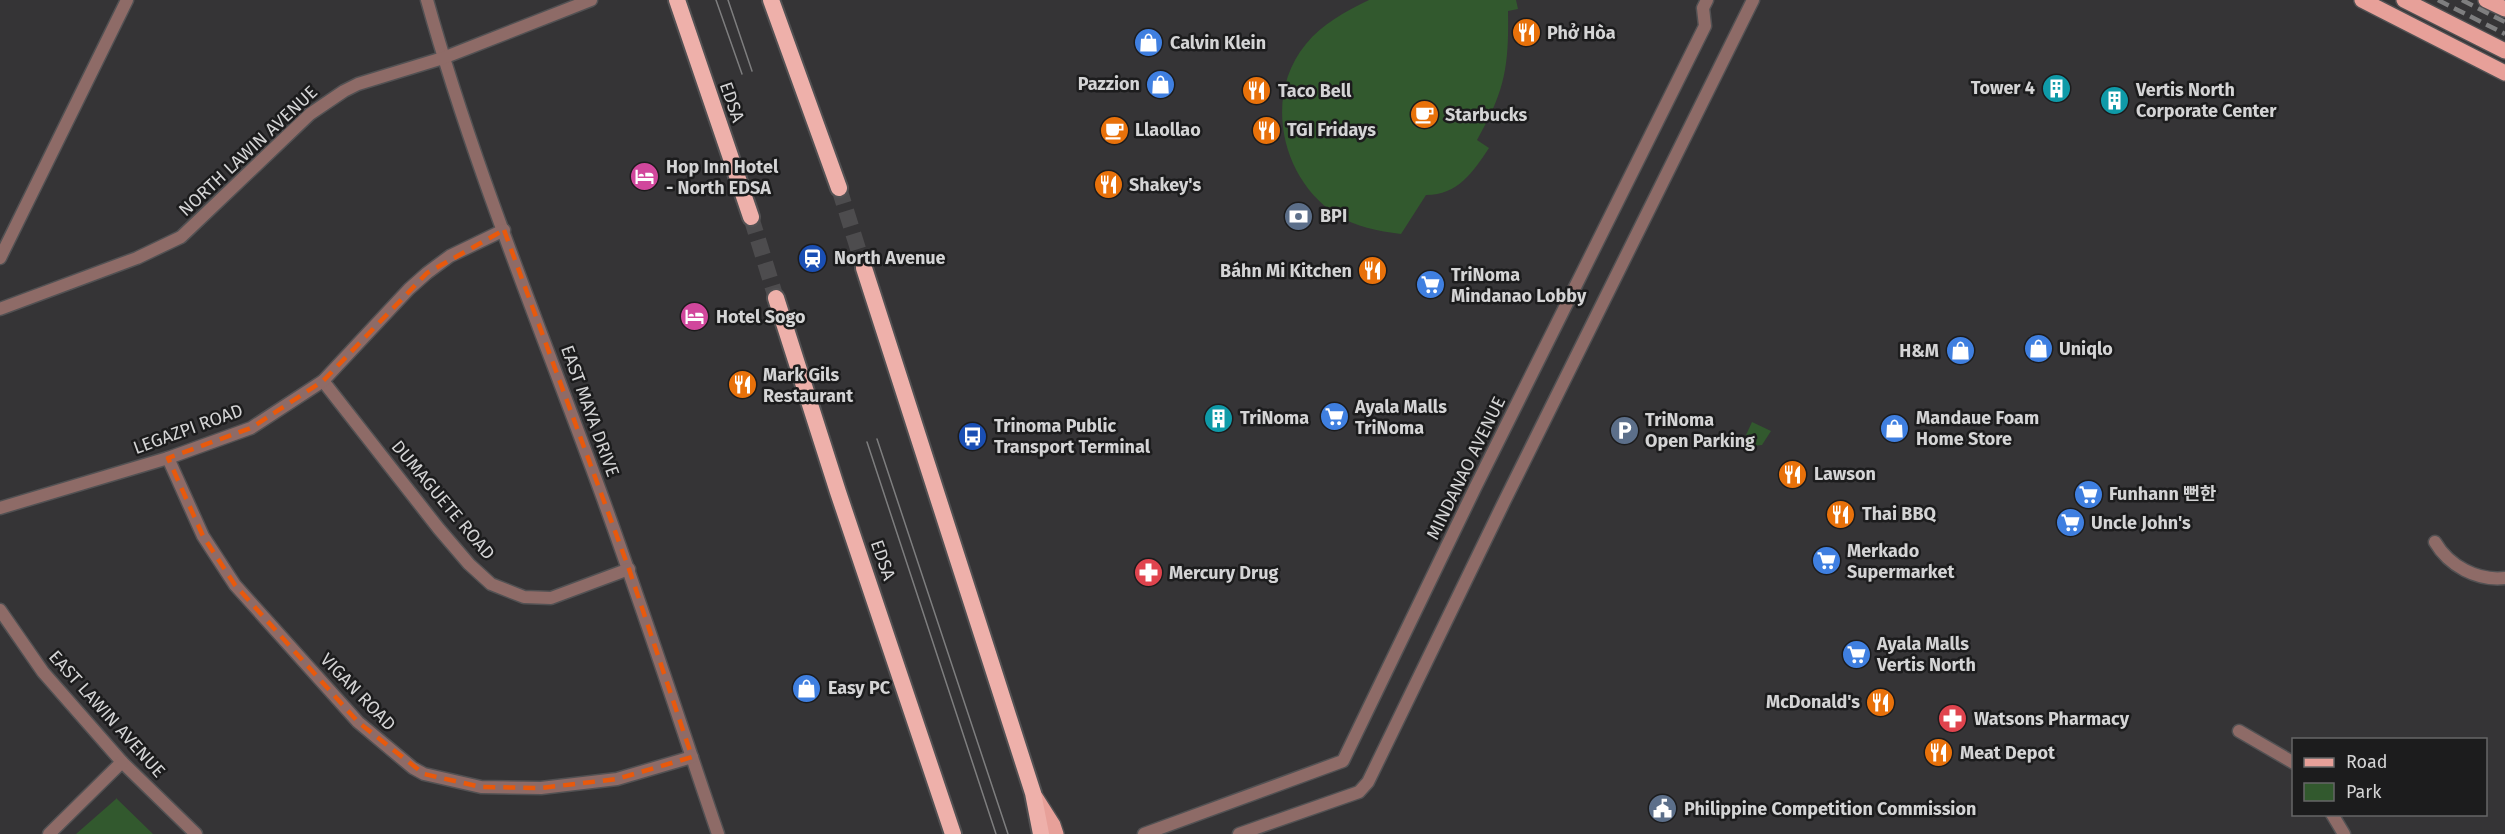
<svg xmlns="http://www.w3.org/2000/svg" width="2505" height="834" viewBox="0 0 2505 834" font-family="'Fira Sans','Noto Sans KR',sans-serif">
	<rect width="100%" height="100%" fill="#353436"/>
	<g fill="#32592e">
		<path d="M1369,0H1516L1518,9L1508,11C1509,67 1505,91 1477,140L1489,148C1473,172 1458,195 1426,195L1401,234C1378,231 1355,227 1336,214C1281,179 1263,95 1306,44C1322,24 1346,11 1369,0Z"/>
		<polygon points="1752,422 1771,431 1762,445 1752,446 1747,441 1746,435"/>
		<polygon points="116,798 153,834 76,834 116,799"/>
	</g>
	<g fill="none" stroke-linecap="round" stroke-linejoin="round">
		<g stroke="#4d4c4e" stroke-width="16" stroke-dasharray="16 8" stroke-linecap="butt">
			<polyline points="839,188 864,268"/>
			<polyline points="751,217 776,298"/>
		</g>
		<defs>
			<g id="minor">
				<path d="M427,0C471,158 534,312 591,466C636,587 676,711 718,834"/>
				<polyline points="0,258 127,0"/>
				<polyline points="0,309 137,258 181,237 310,114 344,91 358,84 443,58 591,0"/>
				<polyline points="323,381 439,529 469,564 491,584 524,597 551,598 629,569"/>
				<polyline points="168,458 203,536 235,585 358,722 413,768 424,774 481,787 541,788 617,779 692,757"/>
				<polyline points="0,508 168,458 251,428 323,381 409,289 427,273 450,256 504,230"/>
				<path d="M2435,542C2449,566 2477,581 2505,578"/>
				<polyline points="0,610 43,672 122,762 196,834"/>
				<polyline points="2239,731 2294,763"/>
				<polyline points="2332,814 2344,834"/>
				<polyline points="49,834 122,762"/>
			</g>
			<g id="tertiary">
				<polyline points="1144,834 1343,761 1475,488 1705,26 1703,8 1707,0"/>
				<polyline points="1239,834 1359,792 1368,782 1504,502 1753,0"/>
			</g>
			<g id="primary">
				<polyline points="2362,0 2505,73"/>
				<polyline points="2404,0 2505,51"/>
				<polyline points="2486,0 2505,9"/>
				<polyline points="1034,795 1053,825 1056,834"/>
			</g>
			<g id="trunk">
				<polyline points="677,0 751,217"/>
				<polyline points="771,0 839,188"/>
				<polyline points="864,268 1033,793 1041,834"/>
				<polyline points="776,298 838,492 953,834"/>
			</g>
		</defs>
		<use href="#minor" stroke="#525153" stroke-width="15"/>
		<use href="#tertiary" stroke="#525153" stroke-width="15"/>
		<use href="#primary" stroke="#525153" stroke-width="18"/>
		<use href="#trunk" stroke="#525153" stroke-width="20"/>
		<use href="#minor" stroke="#8e6b67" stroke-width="12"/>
		<use href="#tertiary" stroke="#8e6b67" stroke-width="12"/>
		<use href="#primary" stroke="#e7a099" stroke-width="15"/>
		<use href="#trunk" stroke="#eeb0aa" stroke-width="16"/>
		<g stroke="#7e7e7f" stroke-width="1.5">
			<polyline points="716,0 742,74"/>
			<polyline points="728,0 752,71"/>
			<polyline points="877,439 1008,834"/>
			<polyline points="867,442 996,834"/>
		</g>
		<g stroke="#7e7e7f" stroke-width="4.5" stroke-dasharray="12 6" stroke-linecap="butt">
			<polyline points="2438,0 2505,34"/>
			<polyline points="2462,0 2505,22"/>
		</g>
	</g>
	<path fill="none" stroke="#e8590c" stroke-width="4.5" stroke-dasharray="12 8" stroke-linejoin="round" d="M504,230L629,569L692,757L617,779L541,788L481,787L424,774L358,722L235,585L203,536L168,458L251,428L323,381L427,273Z"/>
	<defs>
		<symbol id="restaurant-disc" viewBox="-11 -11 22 22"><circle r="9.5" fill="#e8710a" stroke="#1c1c1d"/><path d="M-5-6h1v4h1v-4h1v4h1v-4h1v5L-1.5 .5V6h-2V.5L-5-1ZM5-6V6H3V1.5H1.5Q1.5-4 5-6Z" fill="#fff"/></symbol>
		<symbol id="shop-disc" viewBox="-11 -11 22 22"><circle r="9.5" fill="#3f7fe0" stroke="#1c1c1d"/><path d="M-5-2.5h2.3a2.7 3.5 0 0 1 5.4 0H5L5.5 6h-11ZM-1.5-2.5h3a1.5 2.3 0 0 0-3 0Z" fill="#fff"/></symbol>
		<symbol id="building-disc" viewBox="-11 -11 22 22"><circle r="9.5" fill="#0f9aa8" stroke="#1c1c1d"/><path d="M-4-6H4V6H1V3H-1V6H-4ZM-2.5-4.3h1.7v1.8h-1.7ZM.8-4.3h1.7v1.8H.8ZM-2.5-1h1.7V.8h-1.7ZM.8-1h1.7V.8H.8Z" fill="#fff"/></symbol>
		<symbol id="cafe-disc" viewBox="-11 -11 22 22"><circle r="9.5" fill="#e8710a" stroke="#1c1c1d"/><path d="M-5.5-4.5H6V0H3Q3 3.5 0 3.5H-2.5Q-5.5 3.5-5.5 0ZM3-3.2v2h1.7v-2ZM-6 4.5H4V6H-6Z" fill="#fff"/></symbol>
		<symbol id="hotel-disc" viewBox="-11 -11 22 22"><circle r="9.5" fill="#d1479c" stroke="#1c1c1d"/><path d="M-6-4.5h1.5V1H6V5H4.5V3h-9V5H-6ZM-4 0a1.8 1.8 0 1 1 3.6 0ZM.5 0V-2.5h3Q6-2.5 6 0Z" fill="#fff"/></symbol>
		<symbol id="bank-disc" viewBox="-11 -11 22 22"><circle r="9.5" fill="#5c6f8a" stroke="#1c1c1d"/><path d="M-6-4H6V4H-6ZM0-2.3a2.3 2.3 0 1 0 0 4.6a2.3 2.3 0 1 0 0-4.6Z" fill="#fff"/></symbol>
		<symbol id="station-disc" viewBox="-11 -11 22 22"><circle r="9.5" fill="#1a4fb4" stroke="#1c1c1d"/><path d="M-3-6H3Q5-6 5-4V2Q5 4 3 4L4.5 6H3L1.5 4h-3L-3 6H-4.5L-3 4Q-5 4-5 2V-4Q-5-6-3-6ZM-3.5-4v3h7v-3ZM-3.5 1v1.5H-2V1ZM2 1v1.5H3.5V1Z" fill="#fff"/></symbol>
		<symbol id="supermarket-disc" viewBox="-11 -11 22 22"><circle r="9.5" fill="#3f7fe0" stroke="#1c1c1d"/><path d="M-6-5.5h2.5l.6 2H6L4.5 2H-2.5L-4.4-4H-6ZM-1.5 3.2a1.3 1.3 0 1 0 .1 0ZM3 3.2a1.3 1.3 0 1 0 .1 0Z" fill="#fff"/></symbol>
		<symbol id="parking-disc" viewBox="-11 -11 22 22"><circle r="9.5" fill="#5c6f8a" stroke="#1c1c1d"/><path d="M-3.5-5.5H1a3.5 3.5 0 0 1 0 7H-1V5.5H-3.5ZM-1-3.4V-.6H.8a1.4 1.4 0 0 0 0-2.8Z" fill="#fff"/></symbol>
		<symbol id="bus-disc" viewBox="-11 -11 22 22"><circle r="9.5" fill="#1a4fb4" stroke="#1c1c1d"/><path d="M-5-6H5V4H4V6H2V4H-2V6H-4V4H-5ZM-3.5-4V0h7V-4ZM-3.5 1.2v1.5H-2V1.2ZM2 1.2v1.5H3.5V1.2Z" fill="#fff"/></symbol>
		<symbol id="pharmacy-disc" viewBox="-11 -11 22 22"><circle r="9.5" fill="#e0444e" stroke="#1c1c1d"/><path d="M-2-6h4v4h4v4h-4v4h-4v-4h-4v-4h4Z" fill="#fff"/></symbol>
		<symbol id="civic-disc" viewBox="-11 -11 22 22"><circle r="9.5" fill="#5c6f8a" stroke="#1c1c1d"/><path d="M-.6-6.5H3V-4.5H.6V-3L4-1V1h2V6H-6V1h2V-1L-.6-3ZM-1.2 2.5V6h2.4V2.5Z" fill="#fff"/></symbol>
	</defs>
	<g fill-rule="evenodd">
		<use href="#restaurant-disc" x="1510" y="16" width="33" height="33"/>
		<use href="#shop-disc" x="1132" y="26" width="33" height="33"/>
		<use href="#shop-disc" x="1144" y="68" width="33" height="33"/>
		<use href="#building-disc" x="2040" y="72" width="33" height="33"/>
		<use href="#restaurant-disc" x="1240" y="74" width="33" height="33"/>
		<use href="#building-disc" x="2098" y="84" width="33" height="33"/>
		<use href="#cafe-disc" x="1408" y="98" width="33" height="33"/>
		<use href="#cafe-disc" x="1098" y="114" width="33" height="33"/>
		<use href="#restaurant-disc" x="1250" y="114" width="33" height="33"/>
		<use href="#hotel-disc" x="628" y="160" width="33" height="33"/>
		<use href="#restaurant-disc" x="1092" y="168" width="33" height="33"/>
		<use href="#bank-disc" x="1282" y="200" width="33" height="33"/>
		<use href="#station-disc" x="796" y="242" width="33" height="33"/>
		<use href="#restaurant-disc" x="1356" y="254" width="33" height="33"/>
		<use href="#supermarket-disc" x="1414" y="268" width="33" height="33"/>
		<use href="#hotel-disc" x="678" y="300" width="33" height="33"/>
		<use href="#shop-disc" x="2022" y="332" width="33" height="33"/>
		<use href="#shop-disc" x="1944" y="334" width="33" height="33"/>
		<use href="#restaurant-disc" x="726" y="368" width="33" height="33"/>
		<use href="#supermarket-disc" x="1318" y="400" width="33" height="33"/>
		<use href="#building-disc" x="1202" y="402" width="33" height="33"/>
		<use href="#shop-disc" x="1878" y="412" width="33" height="33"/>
		<use href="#parking-disc" x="1608" y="414" width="33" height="33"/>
		<use href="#bus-disc" x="956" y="420" width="33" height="33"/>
		<use href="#restaurant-disc" x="1776" y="458" width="33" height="33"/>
		<use href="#supermarket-disc" x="2072" y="478" width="33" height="33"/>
		<use href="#restaurant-disc" x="1824" y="498" width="33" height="33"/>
		<use href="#supermarket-disc" x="2054" y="506" width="33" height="33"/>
		<use href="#supermarket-disc" x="1810" y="544" width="33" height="33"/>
		<use href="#pharmacy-disc" x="1132" y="556" width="33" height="33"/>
		<use href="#supermarket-disc" x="1840" y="638" width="33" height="33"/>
		<use href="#shop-disc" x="790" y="672" width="33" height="33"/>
		<use href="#restaurant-disc" x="1864" y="686" width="33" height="33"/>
		<use href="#pharmacy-disc" x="1936" y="702" width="33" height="33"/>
		<use href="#restaurant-disc" x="1922" y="736" width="33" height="33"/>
		<use href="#civic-disc" x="1646" y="792" width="33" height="33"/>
	</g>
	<g text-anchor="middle" stroke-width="5" stroke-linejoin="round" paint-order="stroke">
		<g font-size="18" font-weight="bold" fill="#d4d4d5" stroke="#1c1c1d" text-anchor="start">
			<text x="1547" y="39">Phở Hòa</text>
			<text x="1170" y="49">Calvin Klein</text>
			<text x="1140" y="90" text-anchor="end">Pazzion</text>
			<text x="2035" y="94" text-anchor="end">Tower 4</text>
			<text x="2136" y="96">Vertis North<tspan x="2136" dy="21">Corporate Center</tspan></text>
			<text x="1278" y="97">Taco Bell</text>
			<text x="1445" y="121">Starbucks</text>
			<text x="1135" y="136">Llaollao</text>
			<text x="1287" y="136">TGI Fridays</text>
			<text x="666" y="173">Hop Inn Hotel<tspan x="666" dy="21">- North EDSA</tspan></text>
			<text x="1129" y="191">Shakey's</text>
			<text x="1320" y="222">BPI</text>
			<text x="834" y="264">North Avenue</text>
			<text x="1352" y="277" text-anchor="end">Báhn Mi Kitchen</text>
			<text x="1451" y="281">TriNoma<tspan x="1451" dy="21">Mindanao Lobby</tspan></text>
			<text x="716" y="323">Hotel Sogo</text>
			<text x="2059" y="355">Uniqlo</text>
			<text x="1939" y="357" text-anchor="end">H&amp;M</text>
			<text x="763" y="381">Mark Gils<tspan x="763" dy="21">Restaurant</tspan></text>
			<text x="1355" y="413">Ayala Malls<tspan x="1355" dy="21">TriNoma</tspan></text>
			<text x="1240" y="424">TriNoma</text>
			<text x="1916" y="424">Mandaue Foam<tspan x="1916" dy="21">Home Store</tspan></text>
			<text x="1645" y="426">TriNoma<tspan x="1645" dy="21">Open Parking</tspan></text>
			<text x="994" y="432">Trinoma Public<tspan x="994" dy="21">Transport Terminal</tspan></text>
			<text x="1814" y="480">Lawson</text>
			<text x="2109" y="500">Funhann 뻔한</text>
			<text x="1862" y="520">Thai BBQ</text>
			<text x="2091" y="529">Uncle John's</text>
			<text x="1847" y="557">Merkado<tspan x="1847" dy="21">Supermarket</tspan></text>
			<text x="1169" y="579">Mercury Drug</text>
			<text x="1877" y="650">Ayala Malls<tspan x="1877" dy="21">Vertis North</tspan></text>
			<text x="828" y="694">Easy PC</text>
			<text x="1860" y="708" text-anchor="end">McDonald's</text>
			<text x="1974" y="725">Watsons Pharmacy</text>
			<text x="1960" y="759">Meat Depot</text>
			<text x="1684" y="815">Philippine Competition Commission</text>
		</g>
		<g font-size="18" fill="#d4d4d5" stroke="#1c1c1d">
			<text transform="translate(732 102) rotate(71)" y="6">EDSA</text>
			<text transform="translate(248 151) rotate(-43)" y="6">NORTH LAWIN AVENUE</text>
			<text transform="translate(590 411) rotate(70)" y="6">EAST MAYA DRIVE</text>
			<text transform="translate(188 429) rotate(-20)" y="6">LEGAZPI ROAD</text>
			<text transform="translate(1466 468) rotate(-64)" y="6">MINDANAO AVENUE</text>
			<text transform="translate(443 500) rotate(50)" y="6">DUMAGUETE ROAD</text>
			<text transform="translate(883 560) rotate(71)" y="6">EDSA</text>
			<text transform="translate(358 692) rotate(46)" y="6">VIGAN ROAD</text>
			<text transform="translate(107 714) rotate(48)" y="6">EAST LAWIN AVENUE</text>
		</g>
	</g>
	<rect x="2292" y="738" width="195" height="78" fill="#1c1c1d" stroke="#666667" stroke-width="1.5"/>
	<rect x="2304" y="758" width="30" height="9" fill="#e7a099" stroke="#666667" stroke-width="1.5"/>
	<text x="2346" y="768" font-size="18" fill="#d4d4d5">Road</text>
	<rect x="2304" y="783" width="30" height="18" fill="#32592e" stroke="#666667" stroke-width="1.5"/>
	<text x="2346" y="798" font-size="18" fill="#d4d4d5">Park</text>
</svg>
